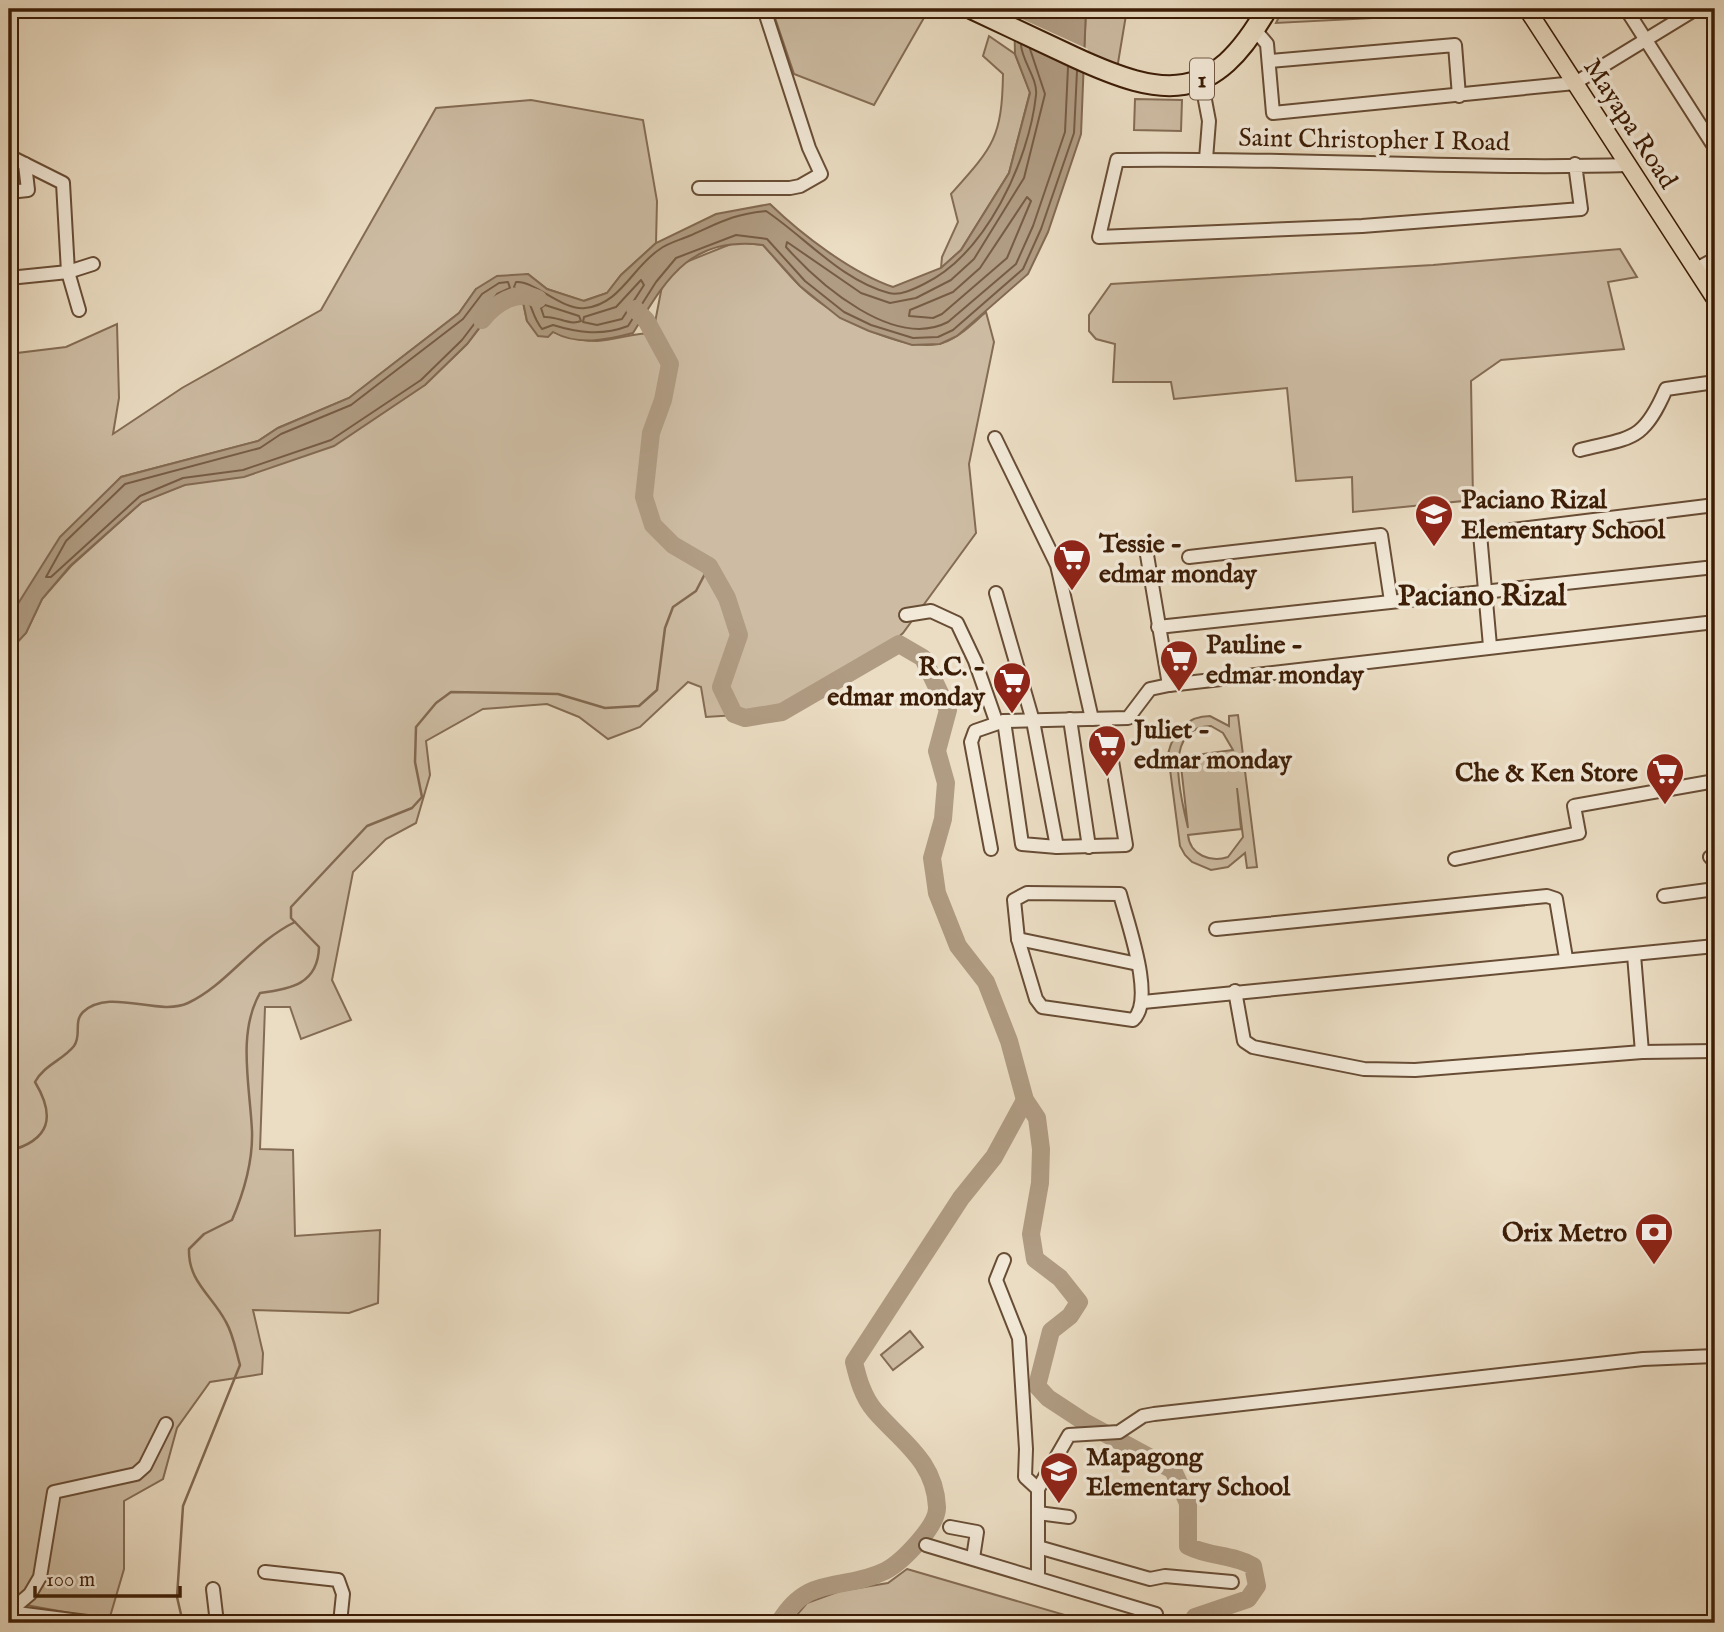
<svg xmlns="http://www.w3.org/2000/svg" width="1724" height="1632" viewBox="0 0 1724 1632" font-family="'IM FELL English',serif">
	<rect width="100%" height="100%" fill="#ebddc3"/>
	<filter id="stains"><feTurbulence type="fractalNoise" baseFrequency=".00286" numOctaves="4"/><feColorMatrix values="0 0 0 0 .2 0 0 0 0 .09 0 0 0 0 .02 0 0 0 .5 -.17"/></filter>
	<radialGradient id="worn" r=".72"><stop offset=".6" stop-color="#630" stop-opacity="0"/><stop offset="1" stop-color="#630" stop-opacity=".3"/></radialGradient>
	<g fill="#cdbca3" stroke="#846c54" stroke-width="2" fill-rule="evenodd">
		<polygon points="772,9 929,9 874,105 794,74"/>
		<polygon points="1086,9 1127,9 1117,69 1084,53"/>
		<polygon points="1283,9 1448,9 1454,14 1276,23"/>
		<path d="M989,36L1015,54L1030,92L1009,173L961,250L941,268L942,257L958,222L951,194C993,147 1002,138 1003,74L983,56Z"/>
		<polygon points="1135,99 1182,100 1181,131 1134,130"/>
		<polygon points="531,100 643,120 657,201 656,243 621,275 607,293 583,301 547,289 528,274 476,289 459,313 349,398 278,428 258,441 121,477 9,618 9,354 66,347 117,324 119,398 113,434 182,388 321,310 436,108"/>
		<path d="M736,242L763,245C775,258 786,272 799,285C828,313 896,351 938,344C956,341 973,323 986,312L994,342L969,464L976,533L903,633L875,658L782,712L706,717L701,687L688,682L640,727L608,739L579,717L547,704L483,709L426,741L430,775L416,823L386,839L353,872L332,980L351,1020L301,1039L290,1007H265L260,1149L293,1150L295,1236L380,1230L378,1303L349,1313L253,1310L263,1353L262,1374L210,1382L177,1428L163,1479L124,1501V1569L109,1620L9,1602V651L26,633L42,599L71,566L142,502L425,385L467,344L502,299L513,295L523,302L527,321C551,331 571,341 597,341C616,340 633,333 653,333L662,286L681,264Z"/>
		<polygon points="1620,249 1637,277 1608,282 1624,349 1501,360 1471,381 1473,500 1353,512 1352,477 1296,481 1287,388 1174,399 1171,382 1113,382 1115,344 1096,339 1089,331 1089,315 1111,284 1433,265"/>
		<path d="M1238,715L1257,867L1247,868L1245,853L1228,867L1211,870L1192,862L1185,855L1180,846L1168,754C1173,732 1187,716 1210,716L1229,726V716ZM1211,726L1223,733L1233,750L1180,757L1188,828C1181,797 1161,727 1211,726ZM1237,788L1243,837L1228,857C1211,863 1190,855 1188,835L1241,829Z"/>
		<polygon points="910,1331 923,1347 893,1370 881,1355"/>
		<polygon points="907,1569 1092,1623 790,1623 807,1603 840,1591 888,1583"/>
	</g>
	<path fill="#b09c83" stroke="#826951" stroke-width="2" d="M1014,9H1086L1081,134L1048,232L1028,274L957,336L940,344L912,345L869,331L840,318L800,286L763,245C690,236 667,278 633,333C607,340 578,346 553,332L548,337L538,336L527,321L523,302L513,295L501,299L467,344L425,385L334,446L244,477L185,485L142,502L70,566L42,599L26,633L9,651V618L60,537L121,477L258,441L278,428L349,398L459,313L476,289L497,276L528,274L547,289L584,301L607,293L621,275L656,243L716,214L770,204C802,235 852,273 893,287L941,268L961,250L1009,173L1030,93L1015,54Z"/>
	<polygon fill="#ebddc3" points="1009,13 1088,49 1087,74 1010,39"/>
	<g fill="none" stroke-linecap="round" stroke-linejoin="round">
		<g stroke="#765c44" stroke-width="2">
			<path d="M1021,45C1022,61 1038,79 1036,95C1029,161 986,254 924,284C914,289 900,296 889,293C842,281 805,237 766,211C733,214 719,223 689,236C680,240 668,243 660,249C633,266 620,305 585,308C562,311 534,280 516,282L514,287C536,302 528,311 542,329L553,325C579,333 602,336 628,326L656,282L676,258L736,235L767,239L805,281L844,312L871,325L913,338L938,337L953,330L1023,269L1041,229L1074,133L1077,71"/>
			<path d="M1030,49L1045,94L1024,178L974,259L951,280L916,298L890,303L861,293L787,242L786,247C820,285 894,350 948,322L1016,264L1033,226L1065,132L1068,67"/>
			<polygon points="1027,197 1031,201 1007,258 942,314 933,318 909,316 910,310 953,292 980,268"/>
			<polygon points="641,280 644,285 622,319 597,325 583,322 584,317 616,307"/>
			<polygon points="508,282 510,288 497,294 462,340 421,380 331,440 243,470 183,478 140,496 51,577 46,577 66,541 125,484 260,448 281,434 351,405 463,319 482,294 499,283"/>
			<path d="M545,305L579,316L581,321C569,326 558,316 544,317L541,308Z"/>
		</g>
		<g stroke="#826951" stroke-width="2.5">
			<path d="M9,1151C50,1140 56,1117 35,1082C44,1065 63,1060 74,1046C82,1035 73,1022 83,1012C110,987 158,1017 188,1003C228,984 252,943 295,922"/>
			<path d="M183,1623L177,1597L183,1506L240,1365C236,1351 233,1334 226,1322C212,1295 188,1282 189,1249L204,1234L232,1220C244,1192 253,1162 252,1131C250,1086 237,1033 260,993C291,989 318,984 319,947L291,918V907L367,826L412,808L422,797L415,762L416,727L436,703L451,692L558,694L605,708L639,706L657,690L665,628L673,607L696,591L709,566"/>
		</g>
		<g stroke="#b09c83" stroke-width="18">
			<path d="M635,309L646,320L670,364L663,400L651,433L644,497L653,525L673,545L709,566L727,598L739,635L721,687L734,714L745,718L782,712L899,644L923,658L948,710L937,751L946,783L943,819L932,858L937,893L958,946L986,982L1009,1041L1025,1100L1037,1118L1041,1149L1040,1183L1031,1234L1035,1259L1060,1278L1079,1302L1070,1316L1051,1331L1037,1386L1048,1398L1086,1423L1173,1470L1188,1503V1546C1209,1557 1232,1554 1253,1566L1257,1586L1248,1599L1195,1617L1194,1623"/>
			<path d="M482,320C495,303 517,289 538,299"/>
			<path d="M779,1623C808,1573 842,1592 885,1571C901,1563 938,1526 937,1507C935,1461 902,1442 875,1411C863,1397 858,1379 854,1362L961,1198L994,1157L1025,1100"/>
		</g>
		<defs>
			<g id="minor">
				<polyline points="1626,9 1715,148"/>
				<polyline points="1710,9 1715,17"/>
				<polyline points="1255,30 1267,44 1273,113 1575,83 1696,9"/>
				<polyline points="1269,61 1455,45 1459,96"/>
				<polyline points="1201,79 1209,121 1206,159"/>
				<polyline points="9,156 63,183 68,272 79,310"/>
				<path d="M1575,164L1581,209L1362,226L1099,237L1117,160C1288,157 1459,170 1629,165"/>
				<polyline points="699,188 790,188 800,186 821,174 809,148 764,9"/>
				<polyline points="9,192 28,190 25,164"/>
				<polyline points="1696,269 1715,259"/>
				<polyline points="9,278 68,272 93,264"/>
				<polyline points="995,438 1057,565 1092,719"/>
				<path d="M1580,450C1632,437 1643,442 1666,389L1715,382"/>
				<polyline points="1146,549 1169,685"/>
				<polyline points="1189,557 1381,535 1391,601"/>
				<polyline points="996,593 1033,721 1057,847"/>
				<polyline points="906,615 931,611 957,623 975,661 996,721"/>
				<polyline points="1158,627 1715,567"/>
				<polyline points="1490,646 1480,534 1715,505"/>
				<polyline points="1070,719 1089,847"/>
				<polyline points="1004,721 1022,844 1057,847 1126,845 1105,719"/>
				<polyline points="991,849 971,742 975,731 1004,721 1128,718 1150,689 1169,685 1715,622"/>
				<polyline points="1710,857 1715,856"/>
				<polyline points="1455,859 1579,833 1574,806 1715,781"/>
				<path d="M1027,893L1120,894C1127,922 1156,1000 1133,1020L1042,1007L1036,999L1018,939L1014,900Z"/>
				<polyline points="1664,896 1715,889"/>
				<polyline points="1216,929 1547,896 1556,899 1566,958"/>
				<polyline points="1018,939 1138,964"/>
				<polyline points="1634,955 1642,1052"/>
				<polyline points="1235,991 1244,1041 1253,1047 1364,1069 1415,1070 1642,1052 1715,1051"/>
				<polyline points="1143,1002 1715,946"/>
				<polyline points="1004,1260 996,1280 1019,1338 1026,1449 1025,1477 1038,1489"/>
				<polyline points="1038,1513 1069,1517"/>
				<polyline points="950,1527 977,1532 973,1558"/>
				<polyline points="926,1545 1156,1614"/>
				<polyline points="1038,1547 1150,1579 1165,1576 1232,1582"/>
				<polyline points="265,1572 338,1580 343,1594 340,1623"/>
				<polyline points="1038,1577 1038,1489 1069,1435 1119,1432 1143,1416 1154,1414 1643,1359 1715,1356"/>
				<polyline points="213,1589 217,1623"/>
				<polyline points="9,1612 30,1594 40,1577 54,1492 136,1474 145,1466 166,1424"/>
				<polyline points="9,1612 95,1623"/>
			</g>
			<polyline id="major" points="1527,9 1715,299"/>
			<path id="highway" d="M972,9C1006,25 1040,41 1074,57C1165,99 1213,104 1267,9"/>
		</defs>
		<use href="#minor" stroke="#684d35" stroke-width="16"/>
		<use href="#major" stroke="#3c1d06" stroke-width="19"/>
		<use href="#highway" stroke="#3c1d06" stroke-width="23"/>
		<use href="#minor" stroke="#f2e9d8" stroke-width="12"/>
		<use href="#major" stroke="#ebddc3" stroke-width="16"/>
		<use href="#highway" stroke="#ebddc3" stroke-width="19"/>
	</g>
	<defs>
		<symbol id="school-pin" viewBox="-11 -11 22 30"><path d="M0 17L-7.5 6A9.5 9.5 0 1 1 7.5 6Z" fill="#8f2418" stroke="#f2e9d8"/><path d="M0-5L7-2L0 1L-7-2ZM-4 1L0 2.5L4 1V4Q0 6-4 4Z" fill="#fff"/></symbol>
		<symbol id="supermarket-pin" viewBox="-11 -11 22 30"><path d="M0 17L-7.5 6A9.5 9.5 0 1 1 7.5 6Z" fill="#8f2418" stroke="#f2e9d8"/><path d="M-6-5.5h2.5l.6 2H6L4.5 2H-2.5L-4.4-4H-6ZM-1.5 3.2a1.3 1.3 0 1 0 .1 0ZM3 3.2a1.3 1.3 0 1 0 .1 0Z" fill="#fff"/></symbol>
		<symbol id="bank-pin" viewBox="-11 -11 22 30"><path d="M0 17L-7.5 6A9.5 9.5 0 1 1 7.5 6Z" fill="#8f2418" stroke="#f2e9d8"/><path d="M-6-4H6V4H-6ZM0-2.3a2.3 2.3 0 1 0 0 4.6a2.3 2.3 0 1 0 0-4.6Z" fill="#fff"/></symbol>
	</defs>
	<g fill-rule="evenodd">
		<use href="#school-pin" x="1412" y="492" width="44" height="60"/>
		<use href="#supermarket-pin" x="1050" y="536" width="44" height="60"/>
		<use href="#supermarket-pin" x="1157" y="637" width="44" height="60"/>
		<use href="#supermarket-pin" x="990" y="659" width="44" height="60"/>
		<use href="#supermarket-pin" x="1085" y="722" width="44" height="60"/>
		<use href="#supermarket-pin" x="1643" y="750" width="44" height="60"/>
		<use href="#bank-pin" x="1632" y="1210" width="44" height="60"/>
		<use href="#school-pin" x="1037" y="1449" width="44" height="60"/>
	</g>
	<g text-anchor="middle" stroke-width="7" stroke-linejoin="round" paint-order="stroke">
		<rect fill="#f2e9d8" stroke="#735a45" stroke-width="2" x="1190" y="58.5" width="24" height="41" rx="5"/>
		<g font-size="24" font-weight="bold" fill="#3c1d06">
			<text x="1202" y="87">1</text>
		</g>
		<g font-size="26" fill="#3c1d06" stroke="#f2e9d8">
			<text transform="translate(1631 123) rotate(57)" y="9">Mayapa Road</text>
			<text transform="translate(1374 139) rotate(1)" y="9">Saint Christopher I Road</text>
		</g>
		<g font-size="26" font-weight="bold" fill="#3c1d06" stroke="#f2e9d8" text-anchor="start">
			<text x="1461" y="508">Paciano Rizal<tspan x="1461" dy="30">Elementary School</tspan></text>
			<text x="1099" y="552">Tessie -<tspan x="1099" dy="30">edmar monday</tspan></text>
			<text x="1206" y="653">Pauline -<tspan x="1206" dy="30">edmar monday</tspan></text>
			<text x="985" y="675" text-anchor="end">R.C. -<tspan x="985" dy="30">edmar monday</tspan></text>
			<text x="1134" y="738">Juliet -<tspan x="1134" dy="30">edmar monday</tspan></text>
			<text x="1638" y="781" text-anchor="end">Che &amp; Ken Store</text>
			<text x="1627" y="1241" text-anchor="end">Orix Metro</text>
			<text x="1086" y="1465">Mapagong<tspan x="1086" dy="30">Elementary School</tspan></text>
		</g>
		<g font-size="30" font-weight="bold" fill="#3c1d06" stroke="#f2e9d8">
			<text x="1482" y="605">Paciano Rizal</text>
		</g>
	</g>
	<rect width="1724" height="1632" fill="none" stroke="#ebddc3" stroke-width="35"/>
	<rect x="10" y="10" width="1703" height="1611" fill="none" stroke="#3c1d06" stroke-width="3.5"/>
	<rect x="18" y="18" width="1689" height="1597" fill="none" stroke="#3c1d06" stroke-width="2"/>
	<path d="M35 1586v10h145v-10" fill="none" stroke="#3c1d06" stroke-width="3.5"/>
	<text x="46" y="1586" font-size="21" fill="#3c1d06" stroke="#f2e9d8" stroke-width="5" paint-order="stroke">100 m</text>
	<rect width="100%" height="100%" filter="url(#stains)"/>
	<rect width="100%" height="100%" fill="url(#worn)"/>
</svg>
